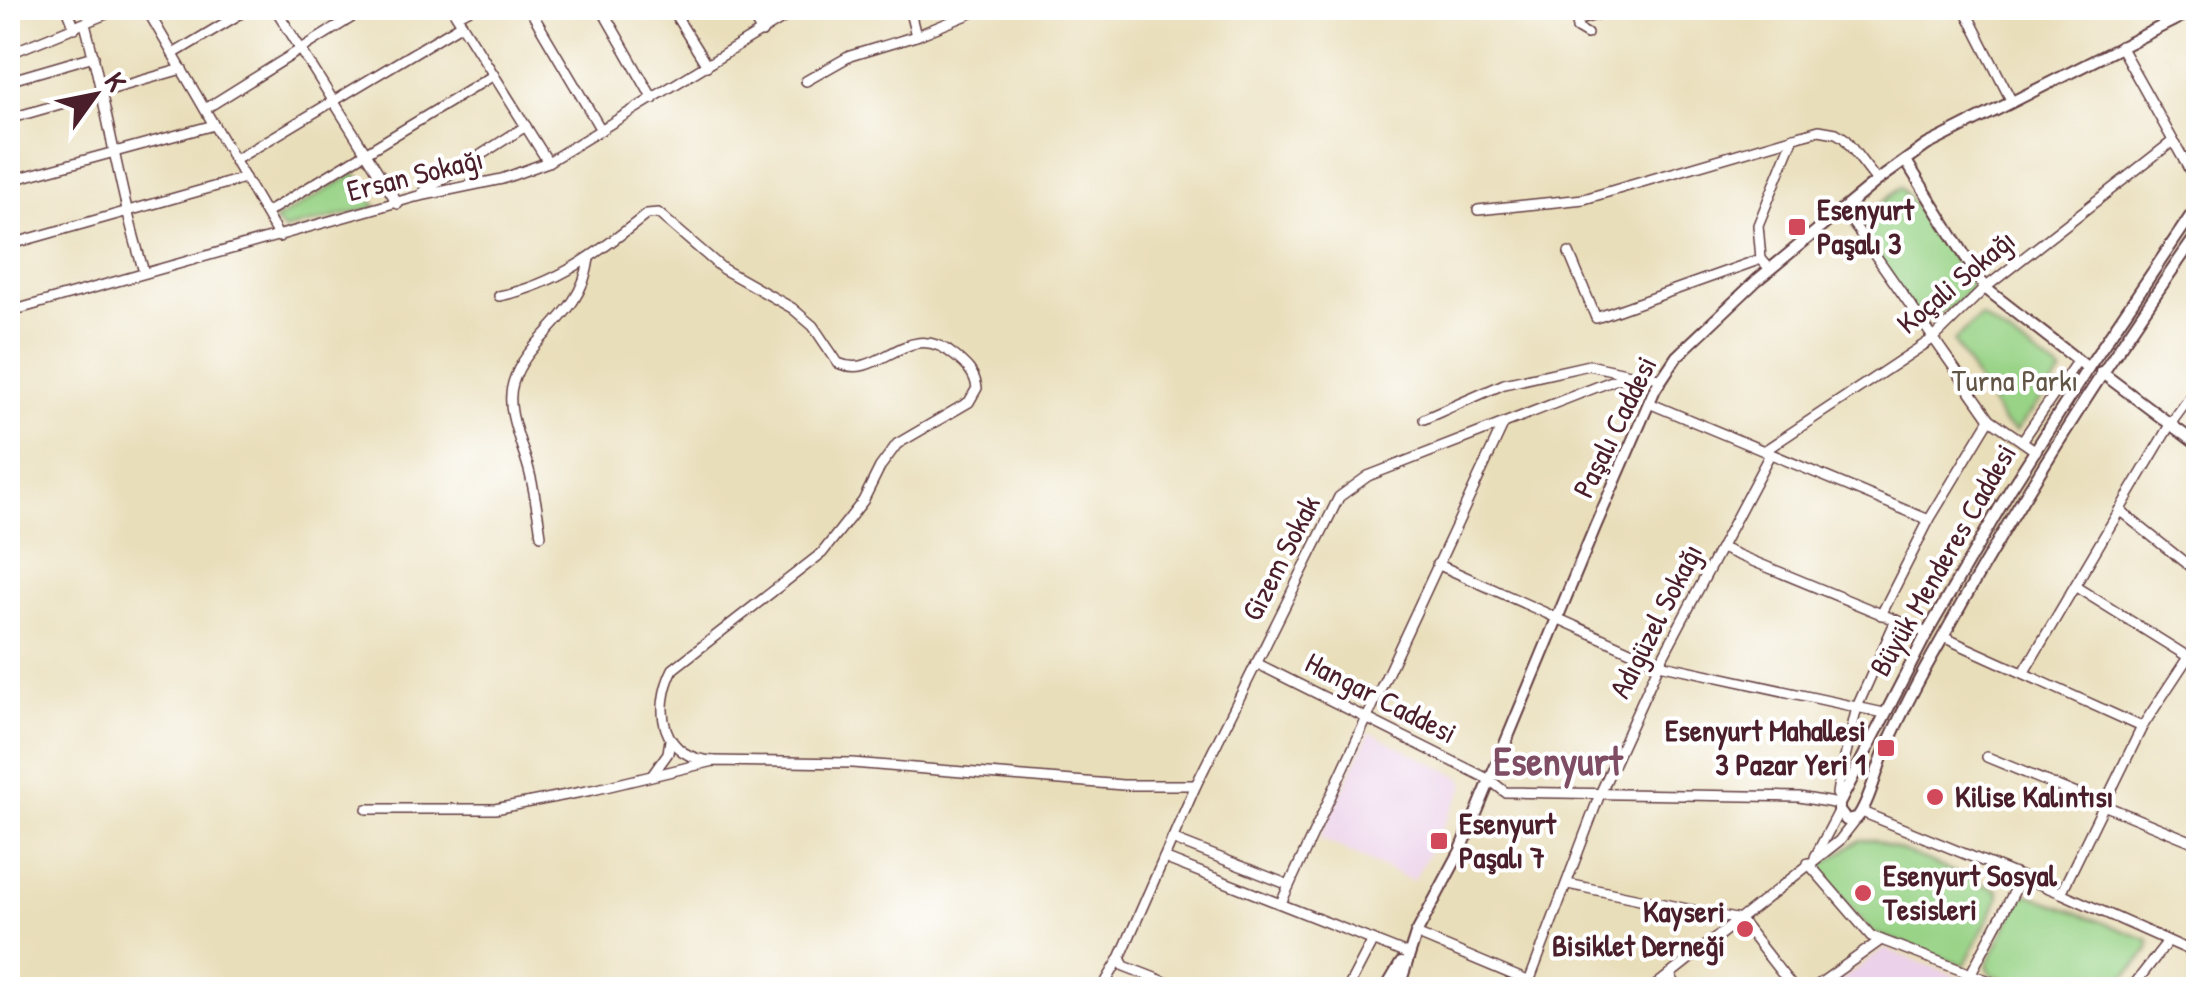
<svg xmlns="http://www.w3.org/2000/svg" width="2206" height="997" viewBox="0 0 2206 997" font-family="'Patrick Hand',sans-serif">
	<rect width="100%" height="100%" fill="#fff"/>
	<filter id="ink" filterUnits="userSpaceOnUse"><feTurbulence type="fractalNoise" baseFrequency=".01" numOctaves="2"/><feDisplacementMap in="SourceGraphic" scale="20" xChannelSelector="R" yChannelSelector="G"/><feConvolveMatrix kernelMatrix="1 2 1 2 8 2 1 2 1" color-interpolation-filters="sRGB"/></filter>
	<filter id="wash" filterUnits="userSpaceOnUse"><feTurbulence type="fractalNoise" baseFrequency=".0048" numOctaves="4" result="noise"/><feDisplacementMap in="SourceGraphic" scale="40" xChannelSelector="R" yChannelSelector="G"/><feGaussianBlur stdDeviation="2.25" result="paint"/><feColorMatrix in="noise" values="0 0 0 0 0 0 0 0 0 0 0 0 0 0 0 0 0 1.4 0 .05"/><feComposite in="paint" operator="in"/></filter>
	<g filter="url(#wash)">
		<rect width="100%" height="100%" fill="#e9deba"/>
		<g fill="#ecd1ea">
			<polygon points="1370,732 1462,778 1465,786 1413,881 1320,838"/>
			<polygon points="1885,949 1965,979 1959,989 1827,990"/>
		</g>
		<g fill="#98d386" stroke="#717958" stroke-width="2.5">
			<polygon points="356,173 376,207 285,230 274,221"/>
			<path d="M1901,187L1972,286C1960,305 1941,315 1920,321L1853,226Z"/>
			<polygon points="1981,317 2062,373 2016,431 2004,424 1953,341"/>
			<polygon points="1860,840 1875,840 1998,890 1999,898 1964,966 1873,933 1816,869"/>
			<polygon points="2030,895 2149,940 2149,949 2115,989 2032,989 1991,974 1987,965 2022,896"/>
		</g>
	</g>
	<g filter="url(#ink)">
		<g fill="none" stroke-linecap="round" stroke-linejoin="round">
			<defs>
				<g id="minor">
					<polyline points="67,8 75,28"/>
					<polyline points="146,8 279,237"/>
					<polyline points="275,8 398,204"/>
					<polyline points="452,8 548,162"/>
					<polyline points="529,8 601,130"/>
					<polyline points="601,8 653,99"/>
					<polyline points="671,8 707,66"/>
					<polyline points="747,8 762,33"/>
					<polyline points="909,8 916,36"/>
					<polyline points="1964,8 2012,102"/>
					<polyline points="457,16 472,8"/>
					<path d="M85,24C107,106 119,191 144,272"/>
					<polyline points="1587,34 1577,28 1579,20 1619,8"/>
					<polyline points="2120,46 2198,185"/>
					<polyline points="8,54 121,8"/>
					<polyline points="173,54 250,8"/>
					<polyline points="8,81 94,56"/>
					<polyline points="806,81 850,56 916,36 984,8"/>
					<polyline points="205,109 367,8"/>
					<polyline points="8,119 182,69"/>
					<polyline points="235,160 462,24"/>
					<polyline points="8,181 214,125"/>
					<polyline points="423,192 526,126"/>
					<polyline points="1843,209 1990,419 2036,451"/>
					<polyline points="1478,210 1584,199 1819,130 1836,133 1844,138 1877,181"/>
					<polyline points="266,213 494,75"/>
					<polyline points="8,245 245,178"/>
					<polyline points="1569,253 1596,318 1761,259 1770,269"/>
					<polyline points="1761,259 1758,225 1794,137"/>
					<path d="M499,296C557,285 602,250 647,214L658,213L723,269L792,308L813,326L838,363C881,382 907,315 955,356C966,365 975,373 977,388L969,402L897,444L880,467L863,501L822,553L673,669C653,709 661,759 714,761"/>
					<polyline points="8,312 415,197 502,179 548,162 800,8"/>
					<polyline points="1649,403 1929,520"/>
					<polyline points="1424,419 1504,384 1589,365 1630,374"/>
					<polyline points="2022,441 2078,360"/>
					<polyline points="1764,451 1934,338 1985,288 2173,141"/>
					<polyline points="2119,510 2198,573"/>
					<path d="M541,535C538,514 535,494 530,474C524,447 504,411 513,383C527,336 581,319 589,259"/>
					<polyline points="1721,548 1927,633"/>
					<polyline points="1437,564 1659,664 1884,713"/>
					<polyline points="2076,587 2198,663"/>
					<polyline points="1881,615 1929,520 1990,419"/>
					<polyline points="1943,637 2142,727"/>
					<polyline points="1256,663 1490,780 1505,792 1799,797 1839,804"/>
					<polyline points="2024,672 2171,423 2198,386"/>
					<polyline points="1987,757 2198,844"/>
					<polyline points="653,774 668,753 670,740"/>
					<polyline points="1841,800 1837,794 1838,787 1857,707 1896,620"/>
					<polyline points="367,809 495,809 597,789 714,761 852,763 1123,785 1196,785"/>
					<polyline points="1862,812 2061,893 2198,954"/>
					<polyline points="1172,839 1289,885"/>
					<polyline points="1815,857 1839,811"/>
					<polyline points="1164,858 1407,954"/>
					<polyline points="1808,863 1871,936 2013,990"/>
					<polyline points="1568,884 1740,920 1795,990"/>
					<polyline points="2061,893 2142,727 2198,642"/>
					<polyline points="1281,903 1504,423"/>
					<polyline points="1416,934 1549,990"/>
					<polyline points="1120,958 1124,966 1186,990"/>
					<polyline points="1669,975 1680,990"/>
					<polyline points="1529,982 1600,794 1659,664 1770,454"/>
					<polyline points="1101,990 1120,958 1196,785 1339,497 1368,476 1630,374 1662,378"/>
					<polyline points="1347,990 1373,940"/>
					<polyline points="1650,990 1839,841 1857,818"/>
					<polyline points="1811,990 1881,940"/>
					<polyline points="1962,990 2022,877"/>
					<polyline points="2130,990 2168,941"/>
				</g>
				<g id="tertiary">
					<polyline points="1906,161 1985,288 2088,368"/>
					<path d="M2198,205L2088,368L2010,490L1927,633L1839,804V811L1846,820L1857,818C1868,805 1876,773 1883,755C1900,715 1920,677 1942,639C2019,499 2106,364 2198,233"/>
					<polyline points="2101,372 2198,445"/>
					<polyline points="1385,990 1401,963"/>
					<polyline points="1398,990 1416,934 1461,850 1595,527 1655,389 1677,356 1757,280 1877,181 1927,145 2198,8"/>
				</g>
			</defs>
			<use href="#minor" stroke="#623c40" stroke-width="12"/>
			<use href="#tertiary" stroke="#623c40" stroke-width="14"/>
			<use href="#minor" stroke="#fff" stroke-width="9"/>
			<use href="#tertiary" stroke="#fff" stroke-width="10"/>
		</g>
	</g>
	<g fill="#d1495b" stroke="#fff" stroke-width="4">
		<rect x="1787" y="217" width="20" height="20" rx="5"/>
		<rect x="1876" y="738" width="20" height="20" rx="5"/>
		<circle cx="1935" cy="797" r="10"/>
		<rect x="1429" y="831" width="20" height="20" rx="5"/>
		<circle cx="1863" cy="893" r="10"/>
		<circle cx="1745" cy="929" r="10"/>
	</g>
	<g text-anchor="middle" stroke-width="8" stroke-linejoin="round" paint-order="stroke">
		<g font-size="30" fill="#4a1f2b" stroke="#fff">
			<text transform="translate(415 175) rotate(-14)" y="10">Ersan Sokağı</text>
			<text transform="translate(1956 282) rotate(-40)" y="10">Koçali Sokağı</text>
			<text transform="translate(1615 427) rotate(-64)" y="10">Paşalı Caddesi</text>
			<text transform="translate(1281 558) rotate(-63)" y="10">Gizem Sokak</text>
			<text transform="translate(1943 560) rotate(-60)" y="10">Büyük Menderes Caddesi</text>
			<text transform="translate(1656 621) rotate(-63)" y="10">Adıgüzel Sokağı</text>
			<text transform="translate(1381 698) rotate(27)" y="10">Hangar Caddesi</text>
		</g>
		<g font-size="30" font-weight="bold" fill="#4a1f2b" stroke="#fff" text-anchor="start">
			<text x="1817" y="220">Esenyurt<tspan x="1817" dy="34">Paşalı 3</tspan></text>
			<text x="1866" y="741" text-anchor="end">Esenyurt Mahallesi<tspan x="1866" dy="34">3 Pazar Yeri 1</tspan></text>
			<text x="1955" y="807">Kilise Kalıntısı</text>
			<text x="1459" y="834">Esenyurt<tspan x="1459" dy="34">Paşalı 7</tspan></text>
			<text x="1883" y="886">Esenyurt Sosyal<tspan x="1883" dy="34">Tesisleri</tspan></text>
			<text x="1725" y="922" text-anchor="end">Kayseri<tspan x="1725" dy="34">Bisiklet Derneği</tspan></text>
		</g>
		<g font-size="30" fill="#615546" stroke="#fff">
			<text x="2015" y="391">Turna Parkı</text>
		</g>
		<g font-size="40" font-weight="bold" fill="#7f4e65" stroke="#fff">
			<text x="1558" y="775">Esenyurt</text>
		</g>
	</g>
	<rect width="2206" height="997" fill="none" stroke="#fff" stroke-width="40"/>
	<g transform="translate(95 95) rotate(57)" stroke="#ffffff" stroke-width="8" paint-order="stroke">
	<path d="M0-8L18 38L0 25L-18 38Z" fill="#4a1f2b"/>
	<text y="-15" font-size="28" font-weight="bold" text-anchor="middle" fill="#4a1f2b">K</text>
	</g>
</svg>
